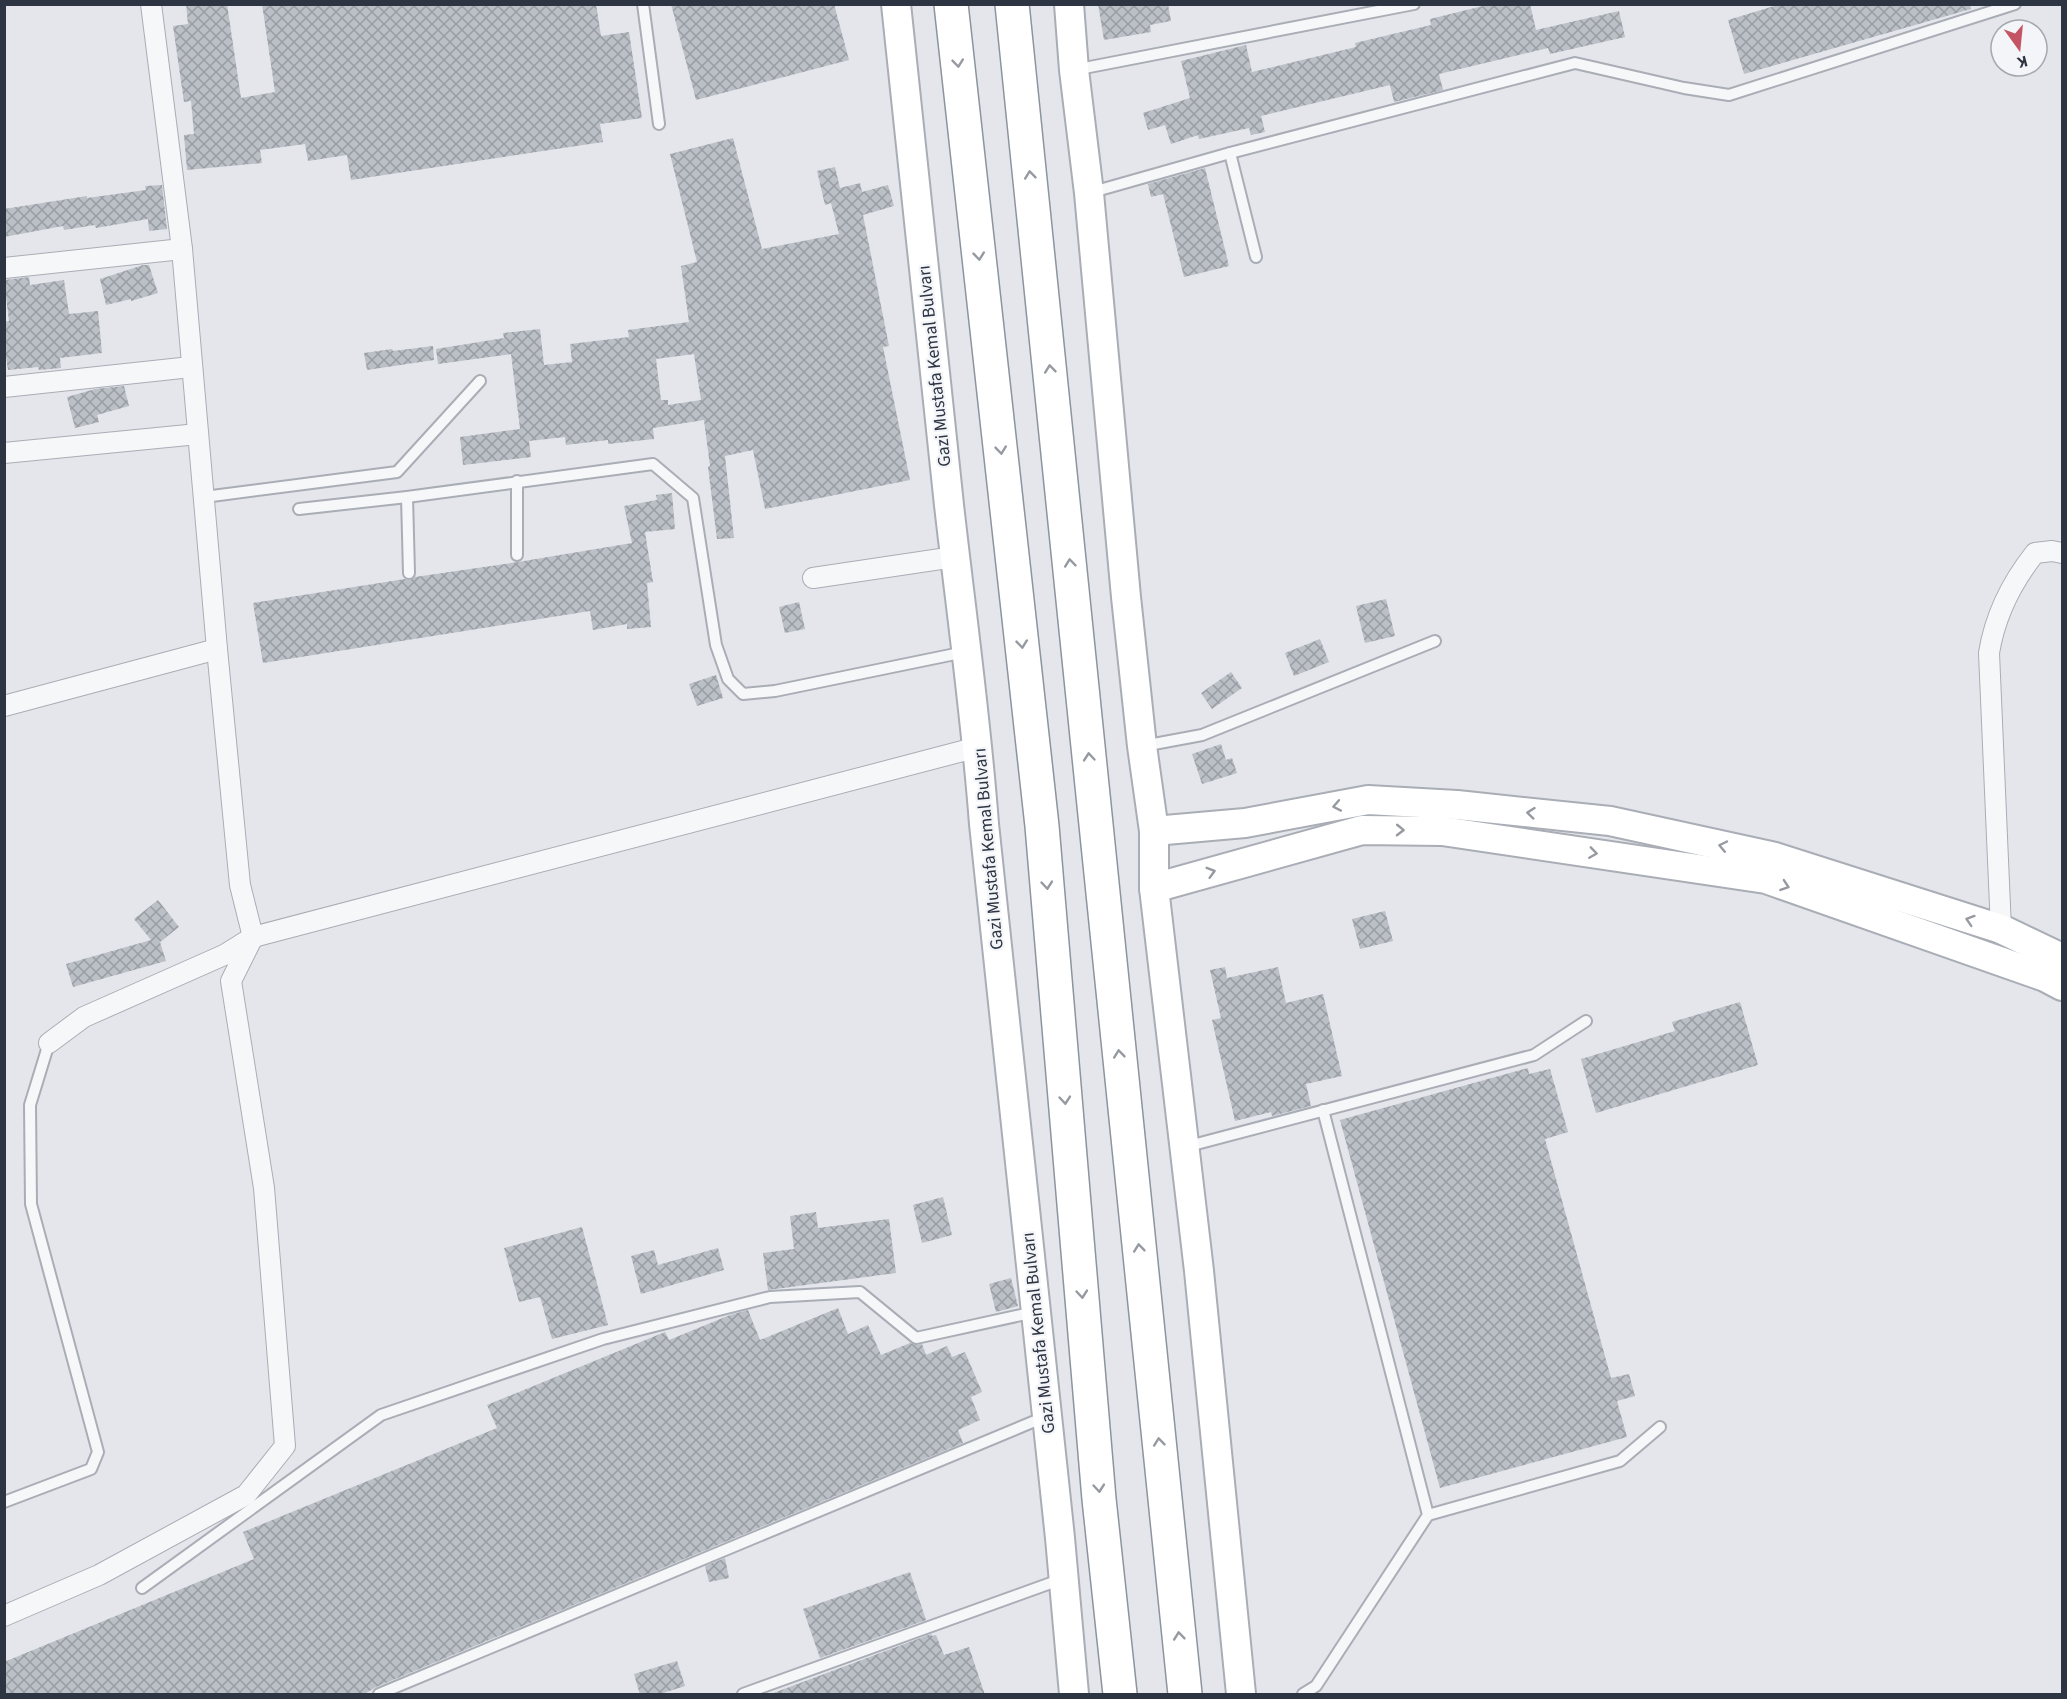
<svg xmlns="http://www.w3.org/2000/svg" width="2067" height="1699" viewBox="0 0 2067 1699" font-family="'Source Sans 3',sans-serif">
	<defs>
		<pattern id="building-cross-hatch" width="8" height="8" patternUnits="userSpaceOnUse" patternTransform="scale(1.5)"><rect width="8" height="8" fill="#bbc0c7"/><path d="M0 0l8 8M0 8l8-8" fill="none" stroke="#989da3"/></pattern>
	</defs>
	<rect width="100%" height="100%" fill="#e4e6eb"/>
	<g fill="url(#building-cross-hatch)" fill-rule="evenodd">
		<polygon points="186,4 227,4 241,98 275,92 262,4 596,4 601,36 629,32 642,118 600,124 603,142 351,180 347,155 308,161 305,144 260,150 262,163 187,170 184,135 194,134 191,101 184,102 173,26 188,24"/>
		<polygon points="671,4 834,4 849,60 696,100"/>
		<polygon points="1098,4 1168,4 1171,21 1150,25 1151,32 1104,40"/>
		<polygon points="1491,4 1530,4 1536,30 1619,11 1625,37 1550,54 1548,48 1439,74 1443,90 1394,102 1390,85 1261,116 1265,132 1251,135 1249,128 1199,139 1198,135 1171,144 1165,125 1148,130 1143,113 1190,98 1181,61 1246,45 1252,72 1356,47 1355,43 1431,25 1430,19"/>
		<polygon points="1781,4 1970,4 1971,9 1744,74 1728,20"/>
		<path d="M733,138L762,249L839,234L831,203L825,205L817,171L835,167L840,188L860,183L862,192L888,185L894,206L863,215L889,346L883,347L910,480L765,509L753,450L725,456L734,538L717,539L708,467L710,466L704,420L653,428L654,439L608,444V440L566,445L565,437L529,441L531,457L463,465L460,437L520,429L511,354L438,364L436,349L504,338L503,333L540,329L544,365L572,362L570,344L629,337L628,330L689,322L681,266L697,262L670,154ZM694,354L701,400L668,405V400H661L656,359Z"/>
		<polygon points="1205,168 1229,266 1184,277 1163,194 1151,197 1148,184"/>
		<polygon points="162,185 167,229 149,231 148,219 96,228 95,225 64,230 63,226 4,237 4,209 87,196 87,198 146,190 145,186"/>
		<polygon points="143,265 149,265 158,293 131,301 131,299 106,305 100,279"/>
		<polygon points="29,277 30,285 64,280 69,314 98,311 102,353 60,358 61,368 39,370 38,367 8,370 4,344 4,322 9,321 4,280"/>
		<polygon points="433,346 434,360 367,370 364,353 392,349 393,351"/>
		<polygon points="124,386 129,406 97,415 99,422 75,428 67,397 95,389"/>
		<polygon points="672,493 675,529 645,532 653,582 647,583 651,627 627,629 627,624 593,630 590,611 263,663 253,603 405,579 410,580 415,577 518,562 632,543 624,506 657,500 656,495"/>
		<polygon points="1386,599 1395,636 1365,643 1356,606"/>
		<polygon points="799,602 805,629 785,633 779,607"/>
		<polygon points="1320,639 1329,662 1294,676 1285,653"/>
		<polygon points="1231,672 1242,688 1212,709 1201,693"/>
		<polygon points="716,675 723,698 697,706 689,684"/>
		<polygon points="1221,744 1226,760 1232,758 1237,773 1202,784 1192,754"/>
		<polygon points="158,900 179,927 160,942 166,961 73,987 66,964 151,940 134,919"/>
		<polygon points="1385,911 1393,941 1360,949 1352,919"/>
		<polygon points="1225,967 1227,978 1278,967 1286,1003 1323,994 1342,1076 1306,1084 1311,1106 1272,1116 1271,1112 1235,1121 1212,1020 1221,1018 1210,970"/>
		<polygon points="1740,1002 1758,1065 1596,1113 1581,1059 1675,1031 1672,1022"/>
		<polygon points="1528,1068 1529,1074 1550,1069 1568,1132 1545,1139 1611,1378 1629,1374 1635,1396 1617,1401 1627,1437 1440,1488 1340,1120"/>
		<polygon points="943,1197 952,1235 922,1243 913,1205"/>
		<polygon points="816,1212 818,1228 889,1219 896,1273 768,1290 763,1253 794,1249 790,1216"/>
		<polygon points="582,1227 608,1325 552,1339 540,1297 519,1302 504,1248"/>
		<polygon points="718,1248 724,1270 641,1294 631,1256 654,1250 658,1265"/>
		<polygon points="1011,1278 1018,1306 996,1312 989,1284"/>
		<polygon points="838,1308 848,1334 868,1325 881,1355 910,1343 915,1345 922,1344 926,1355 947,1346 952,1357 965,1352 982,1392 971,1397 980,1420 958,1430 963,1443 376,1687 363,1695 4,1695 4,1662 254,1559 243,1532 497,1428 487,1405 665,1332 669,1340 730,1315 748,1310 760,1340"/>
		<polygon points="725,1558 729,1578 709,1582 705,1566"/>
		<polygon points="910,1572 926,1620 820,1658 803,1609"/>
		<polygon points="931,1634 932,1636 936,1635 944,1655 969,1647 985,1695 768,1695"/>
		<polygon points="677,1661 685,1686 657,1695 640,1695 634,1674"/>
	</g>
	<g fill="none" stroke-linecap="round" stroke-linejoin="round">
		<defs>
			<g id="lane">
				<polyline points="643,4 659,124"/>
				<polyline points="1074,70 1414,4"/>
				<polyline points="1230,153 1256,257"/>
				<polyline points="1089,193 1230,153 1575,63 1684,88 1729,95 2015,4"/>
				<polyline points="517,481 517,555"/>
				<polyline points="204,497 397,472 480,381"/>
				<polyline points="407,497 409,573"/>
				<polyline points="299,509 407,497 653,464 693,498 716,645 728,679 743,694 775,691 965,652"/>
				<polyline points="1143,746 1202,735 1435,641"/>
				<polyline points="1185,1147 1534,1055 1586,1021"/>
				<polyline points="4,1502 91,1469 98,1452 31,1204 30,1105 49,1043"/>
				<polyline points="1428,1515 1620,1461 1660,1427"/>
				<polyline points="142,1588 381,1415 603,1339 770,1297 860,1292 916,1338 1035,1312"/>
				<polyline points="379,1694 1047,1416"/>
				<polyline points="743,1694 1062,1579"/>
				<polyline points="1303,1694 1316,1686 1428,1515 1323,1110"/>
			</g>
			<g id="street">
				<polyline points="4,268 182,249"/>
				<polyline points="4,387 191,367"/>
				<polyline points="4,453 198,434"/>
				<polyline points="813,578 954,557"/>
				<polyline points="4,706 217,649"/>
				<path d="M2001,929L1989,653C1995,616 2012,582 2035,553L2052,551L2062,553"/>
				<polyline points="49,1043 84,1017 224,955 253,937 978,747"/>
				<polyline points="4,1616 99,1575 246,1495 285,1446 264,1188 231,981 253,937 240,885 217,649 182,249 151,4"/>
			</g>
			<g id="secondary">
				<path d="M896,4C913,171 930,338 949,505C961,611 976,717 984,824L1060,1538L1074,1694"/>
				<polyline points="1069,4 1074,70 1089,193 1126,597 1142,746 1154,831 1154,888 1199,1271 1241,1694"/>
				<polyline points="1154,831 1245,823 1368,800 1457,805 1610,821 1775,857 2001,929 2062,958"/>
				<polyline points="1154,888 1362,830 1442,831 1766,879 2045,977 2062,986"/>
			</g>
			<g id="highway">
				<polyline points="951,4 1042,826 1099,1499 1120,1694"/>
				<polyline points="1012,4 1185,1694"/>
			</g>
		</defs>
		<use href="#lane" stroke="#a9adb5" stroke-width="14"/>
		<use href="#street" stroke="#a9adb5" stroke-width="22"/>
		<use href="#secondary" stroke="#a9adb5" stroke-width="32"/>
		<use href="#highway" stroke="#8c94a0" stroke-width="36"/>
		<use href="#lane" stroke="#f6f7f9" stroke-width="10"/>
		<use href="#street" stroke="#f6f7f9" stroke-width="20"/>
		<use href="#secondary" stroke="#fff" stroke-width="28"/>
		<use href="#highway" stroke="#fff" stroke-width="33"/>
	</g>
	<defs><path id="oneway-chevron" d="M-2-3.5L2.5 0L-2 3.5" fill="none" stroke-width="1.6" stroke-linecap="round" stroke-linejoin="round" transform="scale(1.5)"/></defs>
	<g stroke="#969aa0">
		<use href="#oneway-chevron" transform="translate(958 63) rotate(84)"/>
		<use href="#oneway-chevron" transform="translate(1030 175) rotate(-96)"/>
		<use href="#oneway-chevron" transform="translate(979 256) rotate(84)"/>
		<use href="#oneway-chevron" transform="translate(1050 369) rotate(-96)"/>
		<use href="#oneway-chevron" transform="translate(1001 450) rotate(84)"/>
		<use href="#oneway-chevron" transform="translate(1070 563) rotate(-96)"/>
		<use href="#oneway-chevron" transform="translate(1022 644) rotate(84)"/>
		<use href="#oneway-chevron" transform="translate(1089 757) rotate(-95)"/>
		<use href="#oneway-chevron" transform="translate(1337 806) rotate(169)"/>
		<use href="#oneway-chevron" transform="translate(1531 813) rotate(-174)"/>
		<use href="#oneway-chevron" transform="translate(1400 830) rotate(1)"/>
		<use href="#oneway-chevron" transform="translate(1723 846) rotate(-168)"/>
		<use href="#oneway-chevron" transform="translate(1593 853) rotate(8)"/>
		<use href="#oneway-chevron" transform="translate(1211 872) rotate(-16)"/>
		<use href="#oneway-chevron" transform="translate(1047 885) rotate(85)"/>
		<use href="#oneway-chevron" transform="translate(1785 886) rotate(19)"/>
		<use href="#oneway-chevron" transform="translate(1970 920) rotate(-162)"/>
		<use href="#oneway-chevron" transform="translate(1119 1054) rotate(-96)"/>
		<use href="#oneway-chevron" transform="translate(1065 1100) rotate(85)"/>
		<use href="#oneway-chevron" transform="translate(1139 1248) rotate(-96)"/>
		<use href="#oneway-chevron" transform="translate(1082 1294) rotate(85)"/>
		<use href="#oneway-chevron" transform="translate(1159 1442) rotate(-96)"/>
		<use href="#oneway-chevron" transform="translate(1099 1488) rotate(85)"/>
		<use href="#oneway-chevron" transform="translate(1179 1636) rotate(-96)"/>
	</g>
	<g text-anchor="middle" stroke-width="4.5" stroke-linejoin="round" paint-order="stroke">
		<g font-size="18" fill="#2d3442" stroke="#f3f5f8">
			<text transform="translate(934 366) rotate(-96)" y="6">Gazi Mustafa Kemal Bulvarı</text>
			<text transform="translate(988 849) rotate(-95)" y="6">Gazi Mustafa Kemal Bulvarı</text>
			<text transform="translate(1038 1333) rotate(-96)" y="6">Gazi Mustafa Kemal Bulvarı</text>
		</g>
	</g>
	<rect width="2067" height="1699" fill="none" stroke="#2d3442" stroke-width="12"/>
	<g transform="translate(2019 48) rotate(165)"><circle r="28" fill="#f3f5f8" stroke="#a4a8af" stroke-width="1.5"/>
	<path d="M0-4.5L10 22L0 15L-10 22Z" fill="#c45464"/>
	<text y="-9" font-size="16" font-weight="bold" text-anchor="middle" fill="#2d3442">K</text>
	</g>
</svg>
